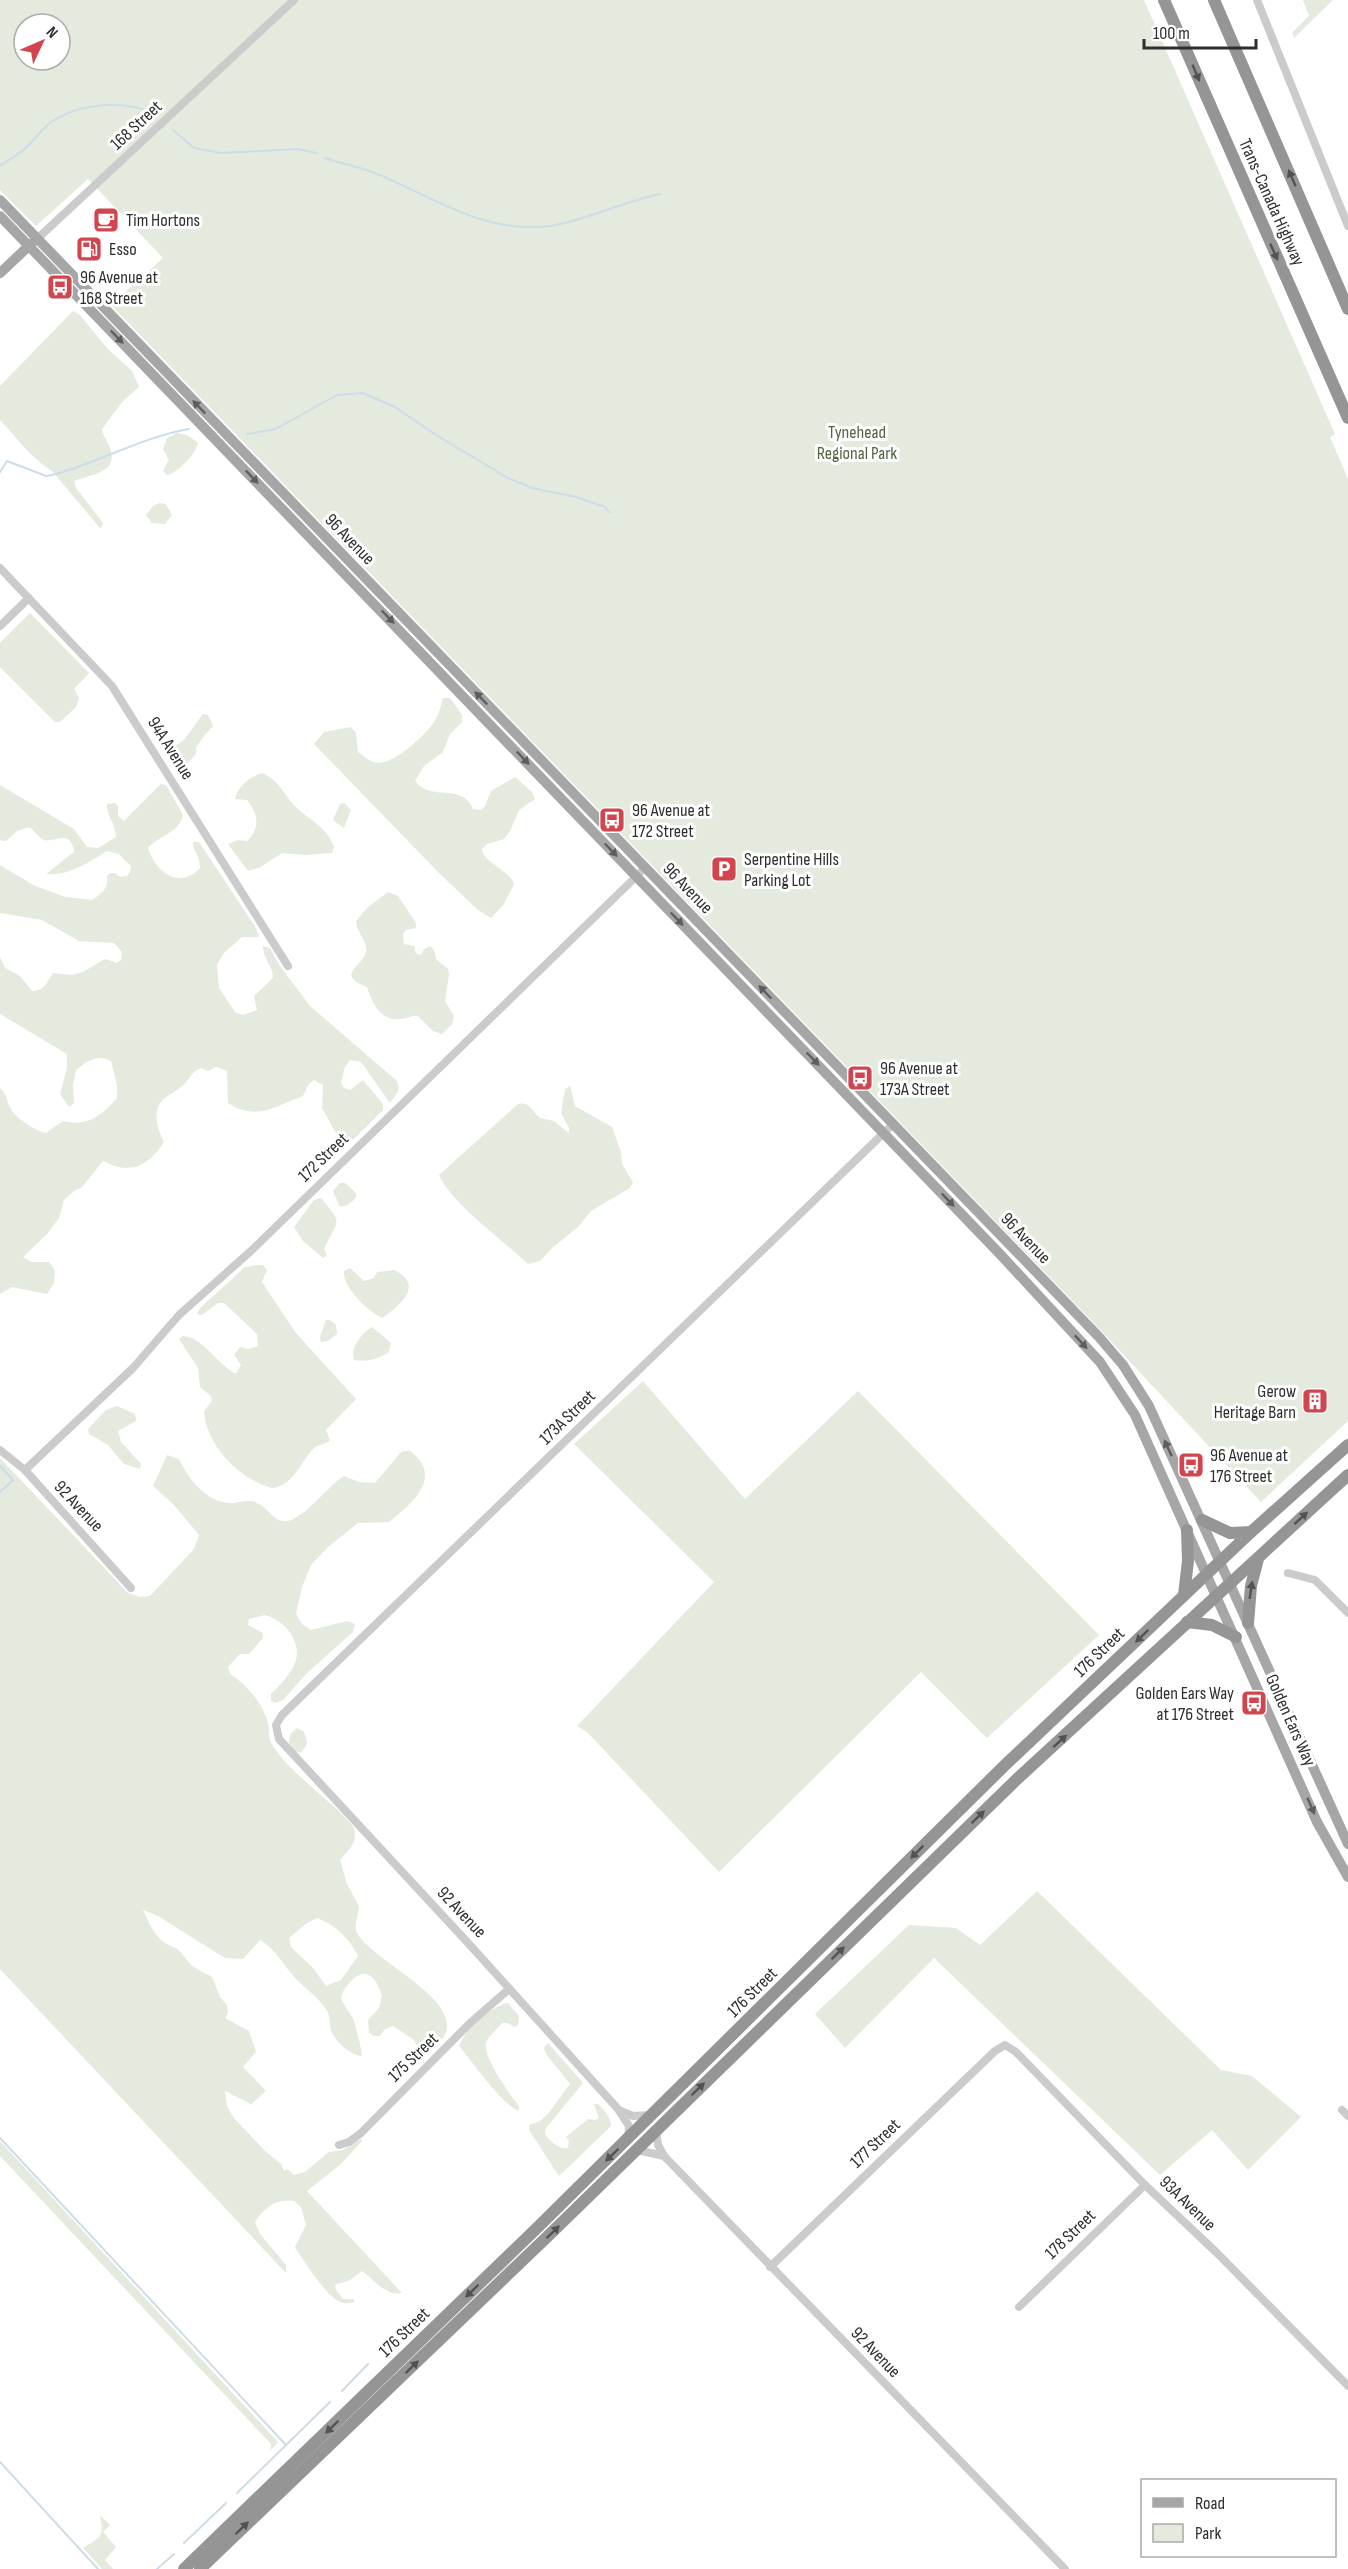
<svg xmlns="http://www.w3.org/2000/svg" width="1348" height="2569" viewBox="0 0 1348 2569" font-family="'Sofia Sans Condensed',sans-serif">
	<rect width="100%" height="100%" fill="#fff"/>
	<g fill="#e4eade" fill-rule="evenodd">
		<path d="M0,0H1144L1335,434L1330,437L1348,479V1421L1261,1502L1090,1319L111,305L163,258L88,179L36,226L0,190ZM24,24H60V60H24Z"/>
		<polygon points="1303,0 1333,0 1294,38 1292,33 1309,16"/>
		<path d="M73,311L80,315L107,348L132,371L139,387L123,401L102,429C103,437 109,443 111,451C117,474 87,475 74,481L76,488L103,523L101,529L52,471C31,458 17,438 0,420V386Z"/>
		<path d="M177,433L187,435L198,443C196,453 178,473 167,475L163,471L169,460L163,449L167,438Z"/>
		<polygon points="160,503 166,504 172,515 165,524 152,523 146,515 153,506"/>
		<polygon points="30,613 89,673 74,689 79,698 76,707 60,722 55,722 0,667 0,643"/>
		<path d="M443,698H450L462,715V722L450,734L443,752L424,766L415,781C431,803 461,781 473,809L481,810L485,806L491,791L515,777L532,792L535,799L519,810L510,831L504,839L487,844L482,849C483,863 509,869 514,884L504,904L491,918L478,910L440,874L314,744L324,732L351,727L356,733L358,752C362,755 369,761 374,762C390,768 423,737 432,725C439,716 440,708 443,698Z"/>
		<polygon points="203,714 208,715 213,726 204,736 196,747 196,754 187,764 178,762 171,753 173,748 184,740"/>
		<path d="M261,773C279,778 285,798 298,809C312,821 328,829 334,847L332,853L305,855L282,853L259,868L248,871L228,844L238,840L247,841C261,828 258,813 247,800L235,799C237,787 250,777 261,773Z"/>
		<path d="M161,784L166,785L183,815C179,834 159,835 148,848C155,871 179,891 200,868C200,856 193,851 193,842H199L256,928L259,937H242L223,954L217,965L219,988L235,1012L243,1015L257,1010L254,996L273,978C273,966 263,959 263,946L270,948L280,966L310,1006L397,1081L399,1090L390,1103L361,1062L350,1060L345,1067L341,1083L344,1088L350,1090L363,1080L383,1104V1110L354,1139L342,1144L322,1108L323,1085L314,1080L308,1085L303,1096C274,1107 256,1121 228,1103L227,1071L216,1067L208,1071L201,1068C190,1072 190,1080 181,1087C176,1091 170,1094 165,1098C151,1109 157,1128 164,1142C148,1167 130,1175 103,1161L81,1188L75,1190L64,1200L59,1218L47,1234L23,1257L31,1262H49L55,1270L54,1283L47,1294L12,1287L0,1294V1088C7,1094 6,1101 11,1109C15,1118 36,1131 46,1133L63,1121C87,1127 102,1116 117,1098V1085L111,1061C97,1054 88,1060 76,1070L73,1084L74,1103L69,1107L60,1094L67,1068V1054L0,1014V957L5,968L20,976L32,991C45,991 47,982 53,973L71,975L83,972L105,959L117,963L121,960L122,952L114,943L79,941L42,920L0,913V865L35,886L66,897L92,900C102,893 109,888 107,876L110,873H115L120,877L127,876L130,872L131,866L119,854L107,851C88,863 69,876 46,874L74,852C71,828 55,843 44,840C38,838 35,830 29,827L17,831L6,841L0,840V785L74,829L87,847L98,848L116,837C116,824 106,815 107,804L115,803L118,806V816L124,821Z"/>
		<polygon points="344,803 351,810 344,828 333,820 340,804"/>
		<path d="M388,892L398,896L416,923V928L406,930L403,934L404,944L414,946L416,953L421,955L424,949L430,946L434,950L436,959L448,969L449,974L445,1001L454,1016L452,1024L442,1034L433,1031L418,1016C411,1015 407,1019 399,1019C380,1021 372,1002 367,987L356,982L351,976C352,966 364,962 366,952C368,941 356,932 356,921L367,908Z"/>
		<path d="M570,1086L575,1106L612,1127L621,1152L622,1164L633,1182L630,1188L591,1211L579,1226L551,1249L540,1261L528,1264C503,1240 453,1205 439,1175L518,1104C530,1101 532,1112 540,1118L554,1121L569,1133V1128L561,1113L565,1089Z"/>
		<polygon points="340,1183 345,1183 356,1193 356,1198 348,1205 340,1207 333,1191"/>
		<path d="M321,1198C344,1226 338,1219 324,1249L327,1255L323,1258L303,1241L294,1227L314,1200Z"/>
		<path d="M258,1265H263L267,1270L262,1282L295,1332L356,1399L326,1430L330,1441C324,1444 317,1445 313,1449C300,1463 293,1486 272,1488C238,1479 206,1444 204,1411L212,1401L211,1396L200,1387L198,1368L179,1339L183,1336C205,1338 217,1365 236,1374L241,1365L234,1355L240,1347L248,1349L258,1346L257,1334L224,1303H218L202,1315L197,1314L199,1309L245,1267Z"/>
		<path d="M350,1268L364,1281L374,1278L377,1272L394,1270C398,1272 404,1276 406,1279C417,1294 392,1311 382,1318C368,1311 342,1287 344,1271Z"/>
		<polygon points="326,1320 330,1320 336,1325 337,1334 328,1341 321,1342 320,1337"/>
		<path d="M372,1327L391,1343L389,1352C378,1359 368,1362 354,1360C350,1347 362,1333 372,1327Z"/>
		<polygon points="643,1381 745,1499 858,1391 1099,1635 987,1738 921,1672 719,1872 587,1732 577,1726 714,1582 574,1444"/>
		<polygon points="117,1406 135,1414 136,1421 118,1431 121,1442 141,1464 140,1469 124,1464 108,1445 89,1434 88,1429 106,1410"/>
		<path d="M402,1451H410C445,1477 411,1504 389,1522L358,1523L328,1547L311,1565L302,1587L296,1614L302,1624L311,1630L347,1621L355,1624L353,1632L307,1673L283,1700L275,1703L271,1701V1694C279,1686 286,1679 292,1669C306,1647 288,1621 265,1615L249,1619L248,1625L263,1633V1638L249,1654H240L228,1667L230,1674C246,1684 261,1701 267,1720C270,1727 268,1736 271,1743C289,1773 330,1799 353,1826C359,1841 350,1849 340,1860L347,1884L359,1906C359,1915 353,1925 357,1933C371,1959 451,1994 447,2028C446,2039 432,2050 424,2057L420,2053L414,2040L393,2026L385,2029L380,2036H374L369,2033L368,2020L379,2008L382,1996C377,1980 368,1965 352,1980C347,1985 343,1990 341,1997C343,2005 349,2011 353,2018C355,2024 362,2050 362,2056C350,2055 335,2042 331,2030C329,2021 331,2016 325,2008C318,1997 307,1990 298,1981C285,1968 276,1949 260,1940L243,1959L225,1958L158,1916L143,1910C153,1931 156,1941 178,1949L192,1966L212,1977L220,1997L227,2005L228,2013L225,2018L249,2031L256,2052L243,2067L266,2091L251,2104L225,2091L227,2106L233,2117L265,2151L281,2164L284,2171L287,2169L294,2175L305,2172L329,2152L343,2150L361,2139L362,2141L341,2164L307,2191L402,2293C385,2296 375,2280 362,2271L350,2280L335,2285L336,2290L343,2299H354V2302C350,2303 344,2304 340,2302C325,2295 304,2261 295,2247L306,2225L301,2207L294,2201C275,2198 264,2208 255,2222L260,2234L286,2265V2273L0,1969V1458L128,1593L140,1597L150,1596L194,1549L199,1535L174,1505L153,1486L167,1455L179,1459C190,1481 207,1504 234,1503C241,1502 250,1499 257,1503C270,1508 274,1526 291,1520C310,1512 326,1488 344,1476L359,1482L375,1483ZM317,1918C336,1925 349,1938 358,1956L341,1980L326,1986L313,1968L291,1947L289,1938L307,1923Z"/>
		<path d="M296,1728C305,1730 306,1735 307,1744L301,1753L295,1751L289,1743L290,1735Z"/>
		<polygon points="1037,1891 1221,2070 1252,2076 1301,2117 1248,2170 1212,2130 1160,2175 934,1958 845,2048 815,2014 909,1925 956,1928 980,1945"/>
		<path d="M508,2003L519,2016L518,2025L514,2027L508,2023H502C497,2029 489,2036 486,2042C482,2056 510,2095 519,2106V2111C503,2106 471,2060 459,2046C466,2027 489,2008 508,2003Z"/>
		<path d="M548,2043L583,2083L546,2128L545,2134C550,2141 559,2150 568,2148L569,2140L566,2137L588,2119L595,2120L599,2118L594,2104H598C605,2111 610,2116 611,2126L559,2176L529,2130V2125L540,2121L548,2114L570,2084L546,2054L544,2048Z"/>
		<polygon points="0,2141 278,2442 270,2451 271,2444 0,2156"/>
		<path d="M100,2515L110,2525L103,2532L116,2547L105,2560L113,2569H102L83,2548C100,2537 105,2538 100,2515Z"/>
	</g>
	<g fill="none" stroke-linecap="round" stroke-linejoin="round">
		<g stroke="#ccdde8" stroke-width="2">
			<polyline points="173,130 194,148 221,153 298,149 316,153"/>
			<path d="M325,158C342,164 361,167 377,174C434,197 485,235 550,226C587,220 622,202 660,194"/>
			<path d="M0,166C9,160 19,154 27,147C36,138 43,127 54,120C82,103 124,100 153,113"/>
			<polyline points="247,434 276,429 337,395 363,393 395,407 436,435 508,478 532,488 576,497 605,507 610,513"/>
			<path d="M0,472L7,461L46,476L52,475C98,463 142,437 189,429"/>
			<polyline points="0,1466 13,1480 0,1492"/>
			<polyline points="0,2138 285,2444"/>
			<polyline points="342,2391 368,2364"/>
			<polyline points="0,2462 98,2569"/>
			<polyline points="237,2493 330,2402"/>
			<polyline points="184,2543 226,2503"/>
			<polyline points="157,2569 174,2554"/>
		</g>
		<g stroke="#cbcbcb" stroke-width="8">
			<polyline points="1257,0 1348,226"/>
			<polyline points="37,239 294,0"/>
			<polyline points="0,568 112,686 288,966"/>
			<polyline points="0,626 29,598"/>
			<polyline points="0,1450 25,1470 131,1588"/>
			<polyline points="25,1470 133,1368 179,1315 252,1250 645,868"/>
			<polyline points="1288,1573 1315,1580 1348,1613"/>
			<polyline points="1342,2110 1348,2116"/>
			<polyline points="621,2111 633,2116 651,2115"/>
			<polyline points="656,2130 658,2145 664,2156 1065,2569"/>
			<polyline points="628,2139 629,2126 618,2109 469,1944 279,1739 276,1725 282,1715 893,1124"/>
			<polyline points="339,2145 349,2142 361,2133 470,2023 509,1989"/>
			<polyline points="637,2150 664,2156"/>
			<polyline points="770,2267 995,2051 1005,2045 1016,2052 1145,2185 1217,2253 1348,2386"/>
			<polyline points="1019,2307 1145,2185"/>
		</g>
		<g stroke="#a6a6a6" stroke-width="10">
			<polyline points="0,200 1099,1337 1123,1365 1149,1406 1348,1844"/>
			<polyline points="0,216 998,1252 1100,1362 1135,1415 1317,1822 1348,1877"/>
			<polyline points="0,273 32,243"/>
		</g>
		<g stroke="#959595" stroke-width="12">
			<polyline points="1164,0 1348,418"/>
			<polyline points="1214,0 1348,309"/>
			<polyline points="1202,1520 1230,1533 1251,1532"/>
			<polyline points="1184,1595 1188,1561 1187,1530"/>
			<polyline points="1187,1622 1212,1625 1236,1637"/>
			<polyline points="1248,1623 1251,1586 1258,1559"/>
			<polyline points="184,2569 538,2227 1003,1767 1251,1532 1348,1445"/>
			<polyline points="200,2569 547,2237 1016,1780 1348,1475"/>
		</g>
	</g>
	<defs><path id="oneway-solid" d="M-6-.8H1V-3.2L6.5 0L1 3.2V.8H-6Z" transform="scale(1.5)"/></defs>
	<g fill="#525252">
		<use href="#oneway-solid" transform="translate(1196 73) rotate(67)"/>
		<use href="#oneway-solid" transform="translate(1292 178) rotate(-114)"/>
		<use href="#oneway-solid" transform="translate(1274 252) rotate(66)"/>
		<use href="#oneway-solid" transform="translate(1301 1518) rotate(-42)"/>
		<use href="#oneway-solid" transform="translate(1251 1590) rotate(-81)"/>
		<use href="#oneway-solid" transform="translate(1142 1636) rotate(136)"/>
		<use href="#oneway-solid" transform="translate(1060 1741) rotate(-42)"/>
		<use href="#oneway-solid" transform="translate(978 1817) rotate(-44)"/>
		<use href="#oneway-solid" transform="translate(917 1852) rotate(135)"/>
		<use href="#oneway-solid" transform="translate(838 1953) rotate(-44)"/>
		<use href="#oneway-solid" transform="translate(698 2089) rotate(-44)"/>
		<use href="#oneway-solid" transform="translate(612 2155) rotate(136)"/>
		<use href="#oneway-solid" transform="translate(553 2232) rotate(-44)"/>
		<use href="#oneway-solid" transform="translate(472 2291) rotate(136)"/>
		<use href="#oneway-solid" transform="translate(412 2367) rotate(-44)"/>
		<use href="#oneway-solid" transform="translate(332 2427) rotate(136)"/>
		<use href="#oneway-solid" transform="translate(242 2528) rotate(-44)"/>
	</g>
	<g fill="#5e5e5e">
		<use href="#oneway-solid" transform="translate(117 337) rotate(46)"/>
		<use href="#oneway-solid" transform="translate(199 407) rotate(-134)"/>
		<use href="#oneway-solid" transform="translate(252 477) rotate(46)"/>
		<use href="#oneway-solid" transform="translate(388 617) rotate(46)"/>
		<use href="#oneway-solid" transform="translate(481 698) rotate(-134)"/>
		<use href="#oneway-solid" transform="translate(523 758) rotate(46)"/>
		<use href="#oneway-solid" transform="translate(611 850) rotate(46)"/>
		<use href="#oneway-solid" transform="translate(677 919) rotate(46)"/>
		<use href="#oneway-solid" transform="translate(765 992) rotate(-134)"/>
		<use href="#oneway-solid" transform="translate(813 1059) rotate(46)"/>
		<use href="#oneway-solid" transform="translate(948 1200) rotate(46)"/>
		<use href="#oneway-solid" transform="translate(1081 1342) rotate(47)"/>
		<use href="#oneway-solid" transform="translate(1168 1448) rotate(-115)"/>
		<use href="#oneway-solid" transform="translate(1311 1806) rotate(66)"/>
	</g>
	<defs>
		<symbol id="cafe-square" viewBox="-11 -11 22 22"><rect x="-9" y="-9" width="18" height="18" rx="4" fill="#d1454e" stroke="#fff"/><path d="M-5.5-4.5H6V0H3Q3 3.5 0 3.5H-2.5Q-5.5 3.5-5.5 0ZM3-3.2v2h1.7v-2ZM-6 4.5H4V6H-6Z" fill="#fff"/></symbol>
		<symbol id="fuel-square" viewBox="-11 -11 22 22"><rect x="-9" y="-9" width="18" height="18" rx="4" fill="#d1454e" stroke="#fff"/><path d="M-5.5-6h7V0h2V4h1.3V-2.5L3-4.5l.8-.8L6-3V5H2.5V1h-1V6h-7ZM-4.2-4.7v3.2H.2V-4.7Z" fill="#fff"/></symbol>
		<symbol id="bus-square" viewBox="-11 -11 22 22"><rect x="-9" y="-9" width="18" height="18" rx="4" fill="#d1454e" stroke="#fff"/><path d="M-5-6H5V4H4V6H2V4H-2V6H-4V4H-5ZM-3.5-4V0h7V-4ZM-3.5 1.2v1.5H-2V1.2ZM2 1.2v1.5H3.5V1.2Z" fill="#fff"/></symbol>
		<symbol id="parking-square" viewBox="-11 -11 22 22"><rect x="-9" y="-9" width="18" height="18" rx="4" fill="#d1454e" stroke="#fff"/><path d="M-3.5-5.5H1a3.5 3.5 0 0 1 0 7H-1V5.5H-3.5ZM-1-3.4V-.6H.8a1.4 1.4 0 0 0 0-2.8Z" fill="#fff"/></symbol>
		<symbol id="building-square" viewBox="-11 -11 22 22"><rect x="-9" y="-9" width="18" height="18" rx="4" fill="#d1454e" stroke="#fff"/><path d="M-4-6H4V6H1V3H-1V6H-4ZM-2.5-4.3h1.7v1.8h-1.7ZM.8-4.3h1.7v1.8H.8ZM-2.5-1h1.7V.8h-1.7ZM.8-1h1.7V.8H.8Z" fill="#fff"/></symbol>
	</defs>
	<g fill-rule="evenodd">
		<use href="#cafe-square" x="91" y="205" width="30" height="30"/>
		<use href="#fuel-square" x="74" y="234" width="30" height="30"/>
		<use href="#bus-square" x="45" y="272" width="30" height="30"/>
		<use href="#bus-square" x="597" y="805" width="30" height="30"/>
		<use href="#parking-square" x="709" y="854" width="30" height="30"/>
		<use href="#bus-square" x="845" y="1063" width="30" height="30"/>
		<use href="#building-square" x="1300" y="1386" width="30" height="30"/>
		<use href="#bus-square" x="1176" y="1450" width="30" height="30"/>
		<use href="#bus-square" x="1239" y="1688" width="30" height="30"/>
	</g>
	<g text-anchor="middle" stroke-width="6" stroke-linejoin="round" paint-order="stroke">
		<g font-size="18" fill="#2e2e2e" stroke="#fff">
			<text transform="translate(136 125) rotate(-43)" y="6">168 Street</text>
			<text transform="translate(1272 202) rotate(66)" y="6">Trans-Canada Highway</text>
			<text transform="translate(350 539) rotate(46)" y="6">96 Avenue</text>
			<text transform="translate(171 748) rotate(58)" y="6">94A Avenue</text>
			<text transform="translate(688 888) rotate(46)" y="6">96 Avenue</text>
			<text transform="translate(323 1157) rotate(-44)" y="6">172 Street</text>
			<text transform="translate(1026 1238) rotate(46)" y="6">96 Avenue</text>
			<text transform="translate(567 1417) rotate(-44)" y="6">173A Street</text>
			<text transform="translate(79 1506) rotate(47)" y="6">92 Avenue</text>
			<text transform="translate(1099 1652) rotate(-44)" y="6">176 Street</text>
			<text transform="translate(1291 1720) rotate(66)" y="6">Golden Ears Way</text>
			<text transform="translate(462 1912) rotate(47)" y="6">92 Avenue</text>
			<text transform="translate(752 1992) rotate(-45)" y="6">176 Street</text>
			<text transform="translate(413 2057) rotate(-44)" y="6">175 Street</text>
			<text transform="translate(875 2143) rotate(-44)" y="6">177 Street</text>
			<text transform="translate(1188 2203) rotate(44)" y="6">93A Avenue</text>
			<text transform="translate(1070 2234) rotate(-44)" y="6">178 Street</text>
			<text transform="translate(404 2332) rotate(-44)" y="6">176 Street</text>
			<text transform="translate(876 2352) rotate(46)" y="6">92 Avenue</text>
		</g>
		<g font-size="18" fill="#2e2e2e" stroke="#fff" text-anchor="start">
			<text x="126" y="226">Tim Hortons</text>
			<text x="109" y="255">Esso</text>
			<text x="80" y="283">96 Avenue at<tspan x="80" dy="21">168 Street</tspan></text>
			<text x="632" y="816">96 Avenue at<tspan x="632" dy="21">172 Street</tspan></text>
			<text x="744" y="865">Serpentine Hills<tspan x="744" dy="21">Parking Lot</tspan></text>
			<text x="880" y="1074">96 Avenue at<tspan x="880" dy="21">173A Street</tspan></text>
			<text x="1296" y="1397" text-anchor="end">Gerow<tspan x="1296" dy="21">Heritage Barn</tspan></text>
			<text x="1210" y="1461">96 Avenue at<tspan x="1210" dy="21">176 Street</tspan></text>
			<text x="1234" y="1699" text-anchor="end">Golden Ears Way<tspan x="1234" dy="21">at 176 Street</tspan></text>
		</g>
		<g font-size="18" fill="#516541" stroke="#fff">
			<text x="857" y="438">Tynehead<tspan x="857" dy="21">Regional Park</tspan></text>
		</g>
	</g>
	<rect x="1141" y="2479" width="195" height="78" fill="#ffffff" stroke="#ababab" stroke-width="1.5"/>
	<rect x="1153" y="2498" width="30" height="9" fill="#a6a6a6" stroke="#ababab" stroke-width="1.5"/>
	<text x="1195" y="2509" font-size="18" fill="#2e2e2e">Road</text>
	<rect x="1153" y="2524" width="30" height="18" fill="#e4eade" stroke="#ababab" stroke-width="1.5"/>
	<text x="1195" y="2539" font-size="18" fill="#2e2e2e">Park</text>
	<g transform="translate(42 42) rotate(46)"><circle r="28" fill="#ffffff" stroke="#ababab" stroke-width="1.5"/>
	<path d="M0-4.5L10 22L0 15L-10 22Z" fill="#d1454e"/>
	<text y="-9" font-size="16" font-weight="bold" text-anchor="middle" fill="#2e2e2e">N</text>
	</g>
	<path d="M1144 39v9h112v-9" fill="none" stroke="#2e2e2e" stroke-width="3"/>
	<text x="1153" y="39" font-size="18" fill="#2e2e2e" stroke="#ffffff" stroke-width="4.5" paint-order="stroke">100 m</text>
</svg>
